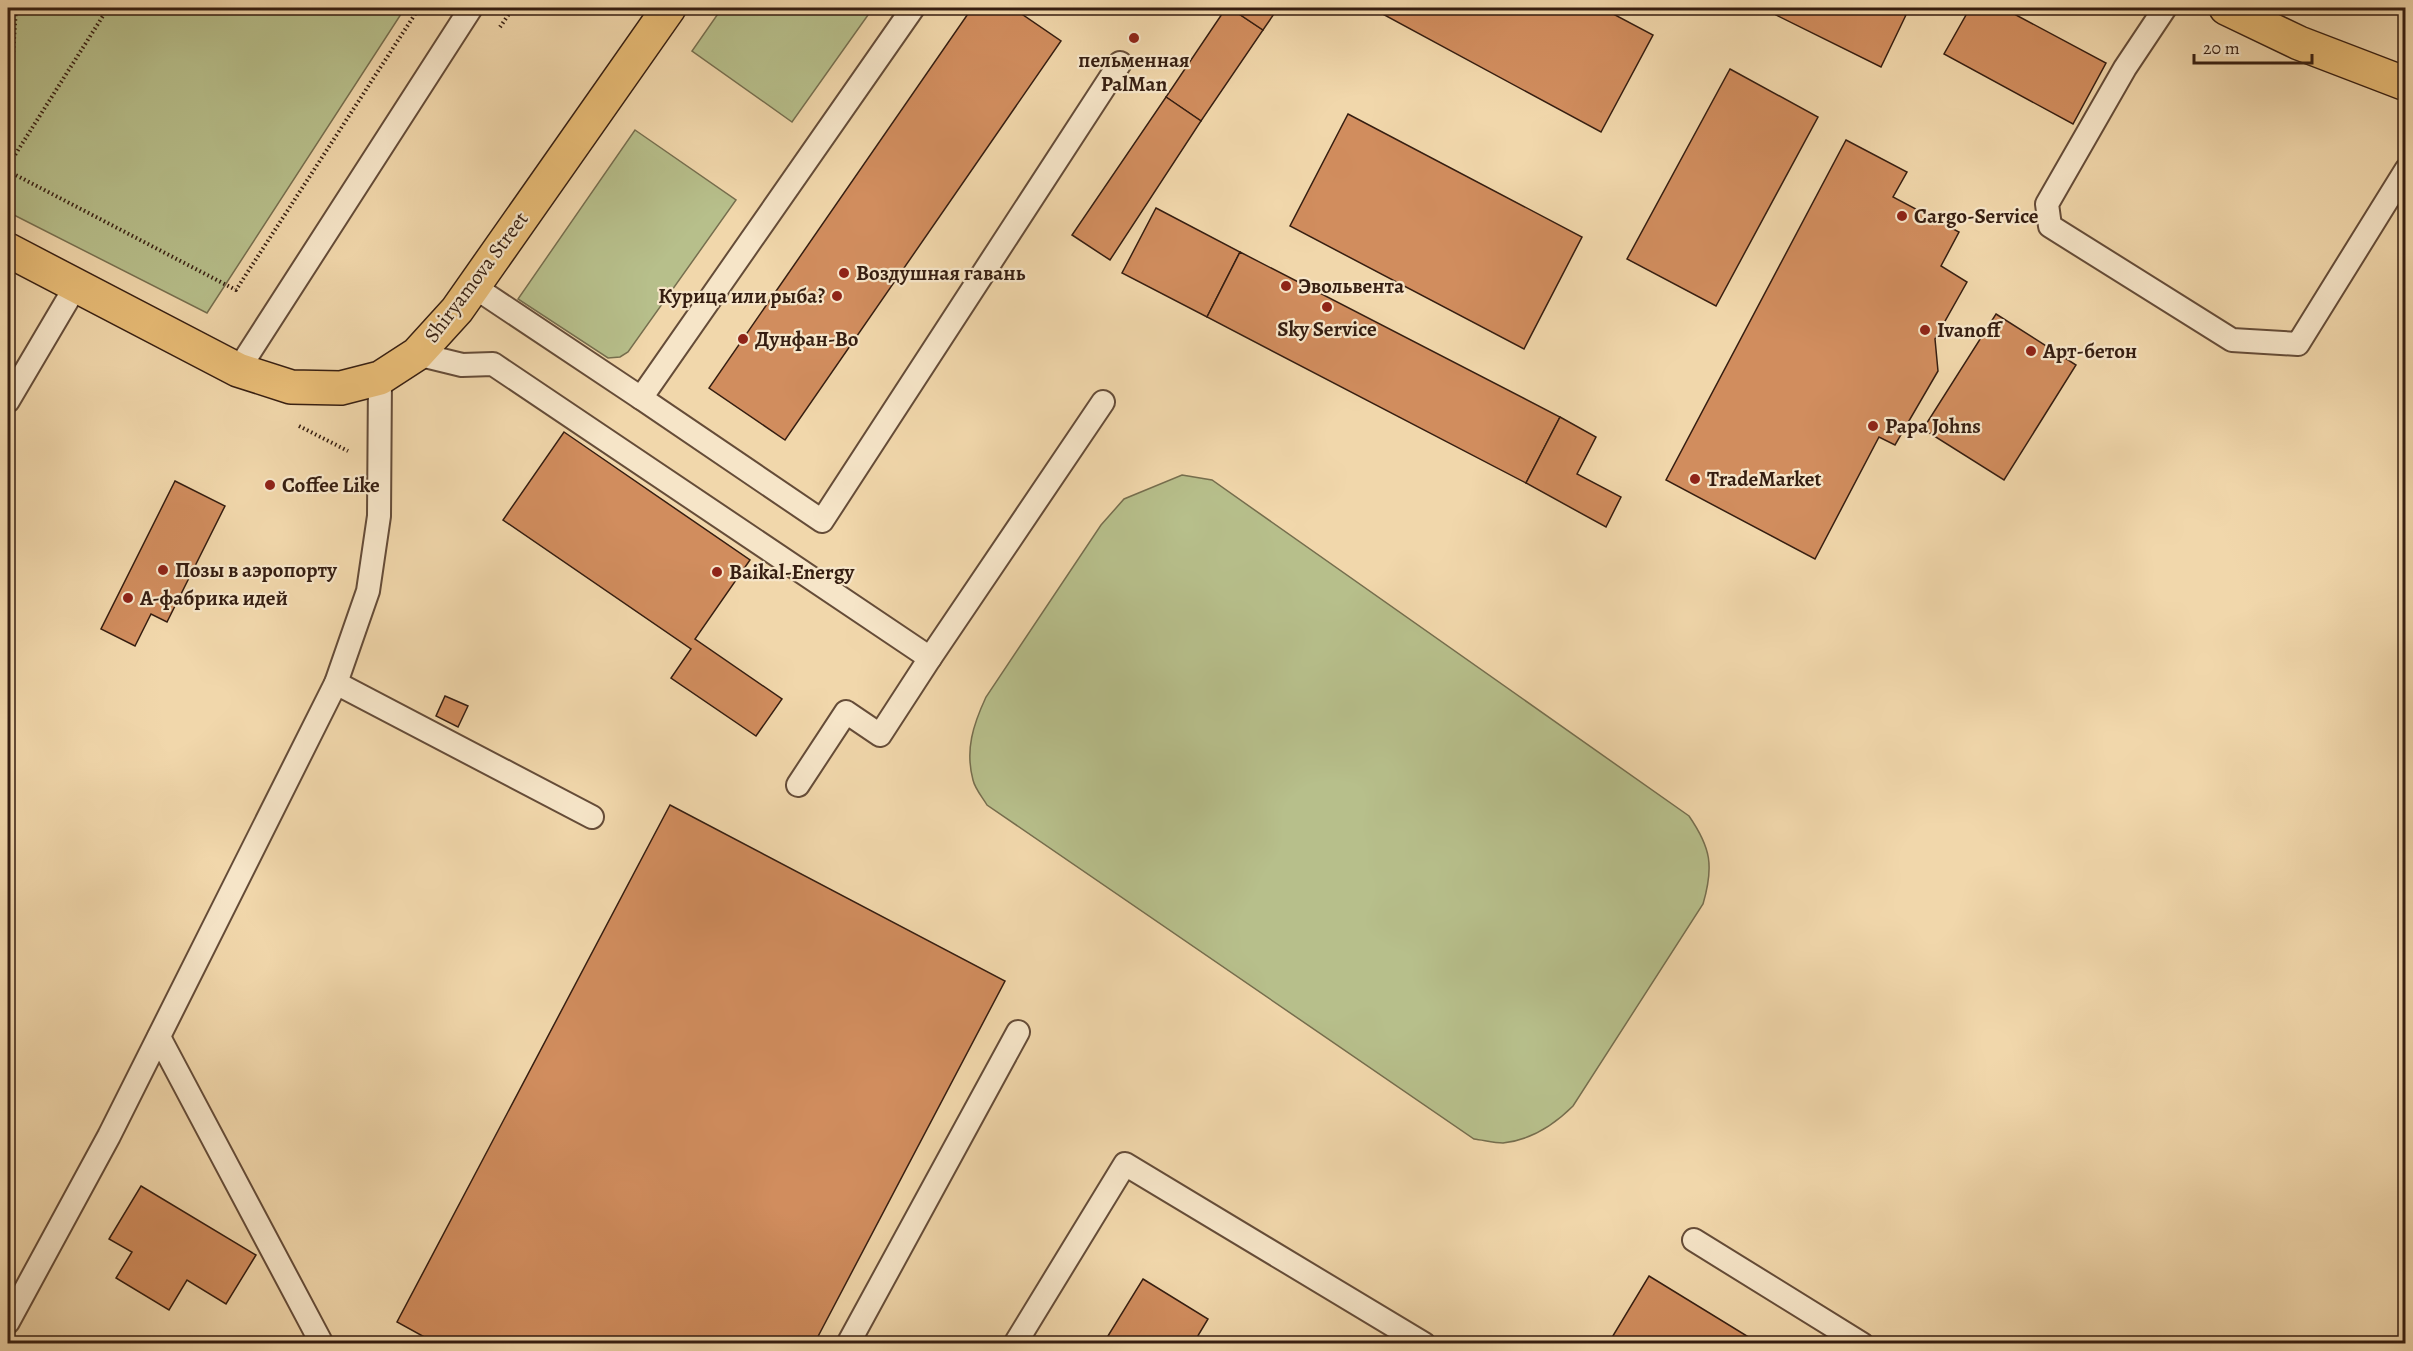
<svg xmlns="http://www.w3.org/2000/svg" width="2413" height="1351" viewBox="0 0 2413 1351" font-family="Alegreya,serif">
	<rect width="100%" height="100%" fill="#f1d7ab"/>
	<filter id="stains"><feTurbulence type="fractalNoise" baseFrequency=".00333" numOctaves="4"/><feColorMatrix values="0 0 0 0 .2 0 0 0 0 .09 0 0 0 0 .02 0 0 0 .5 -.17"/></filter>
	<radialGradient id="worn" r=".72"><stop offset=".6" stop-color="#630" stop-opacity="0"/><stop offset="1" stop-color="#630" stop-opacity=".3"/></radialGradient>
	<g fill="#b7bf8b" stroke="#766e4e" stroke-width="1.5">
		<polygon points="8,8 405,8 207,313 8,212"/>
		<polygon points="722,8 873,8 792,122 692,51"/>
		<polygon points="635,130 736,200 628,352 620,357 608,358 518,299"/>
		<path d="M1182,475L1212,480L1689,816C1711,848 1714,866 1703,904L1573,1106C1554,1125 1531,1140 1503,1143C1494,1143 1483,1140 1474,1139L987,805C983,798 975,789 973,780C965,750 973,725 986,697L1101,525L1124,499Z"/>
	</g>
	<g fill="#d18d5e" stroke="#361e11" stroke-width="1.5">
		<polygon points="972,8 1013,8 1061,41 785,440 709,388"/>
		<polygon points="1226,8 1230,8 1263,30 1201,121 1166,97"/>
		<polygon points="1230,8 1278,8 1263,30"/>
		<polygon points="1379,8 1602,8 1653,35 1601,132 1377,11"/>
		<polygon points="1780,8 1890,8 1906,15 1881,67 1776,15"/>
		<polygon points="1970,8 2003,8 2106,63 2073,124 1944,54"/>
		<polygon points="1730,69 1818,117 1716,306 1627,259"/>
		<polygon points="1166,97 1201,121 1110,260 1072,235"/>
		<polygon points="1348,114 1582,237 1524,349 1290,226"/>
		<polygon points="1846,140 1907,172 1893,197 1959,232 1941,266 1967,282 1935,339 1938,371 1895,445 1879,437 1815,559 1666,480"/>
		<polygon points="1156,208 1240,252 1207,317 1122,273"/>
		<polygon points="1240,252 1560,417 1526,483 1207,317"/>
		<polygon points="1996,314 2076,365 2004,480 1923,429"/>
		<polygon points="1560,417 1596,437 1577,474 1621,497 1606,527 1526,483"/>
		<polygon points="564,432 750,560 695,639 782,699 756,736 671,678 691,649 503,520"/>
		<polygon points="175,481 225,506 167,622 151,614 135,646 101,629"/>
		<polygon points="445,696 468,706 458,727 436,716"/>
		<polygon points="670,805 1005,981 814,1344 437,1344 397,1322"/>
		<polygon points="141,1186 256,1255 226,1304 187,1280 169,1310 116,1278 132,1252 109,1239"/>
		<polygon points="1649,1276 1760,1344 1608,1344"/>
		<polygon points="1143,1279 1208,1319 1193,1344 1103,1344"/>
	</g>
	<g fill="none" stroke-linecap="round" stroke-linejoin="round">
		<defs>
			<g id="lane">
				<polyline points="2165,8 2125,68 2047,204 2050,226 2232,340 2298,344 2406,170"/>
				<polyline points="473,286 641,398 913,8"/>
				<polyline points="417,354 462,365 493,364 930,658 1103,402"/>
				<polyline points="238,370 471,8"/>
				<polyline points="641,398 822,521 1120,63"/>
				<polyline points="8,401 77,284"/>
				<polyline points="336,683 592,817"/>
				<polyline points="798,785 846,712 880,735 930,658"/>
				<polyline points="159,1037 322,1344"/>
				<polyline points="1694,1240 1862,1344"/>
				<polyline points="8,1322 109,1136 336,683 368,591 379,516 380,378"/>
				<polyline points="848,1344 1018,1032"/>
				<polyline points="1015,1344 1125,1164 1424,1344"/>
			</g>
			<g id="primary">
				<polyline points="2226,8 2299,43 2406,84"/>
				<polyline points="8,250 238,370 291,387 341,388 380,378 417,354 457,310 669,8"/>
			</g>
		</defs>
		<use href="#lane" stroke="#654c38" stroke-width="26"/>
		<use href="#primary" stroke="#361e11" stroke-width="36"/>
		<g stroke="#361e11" stroke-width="4" stroke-dasharray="1.5 3" stroke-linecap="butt">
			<polyline points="500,27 513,8"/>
			<polyline points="8,133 16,8"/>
			<polyline points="8,166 108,8"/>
			<polyline points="8,171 236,290 419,8"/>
			<polyline points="299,426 348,451"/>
		</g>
		<use href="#lane" stroke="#f6e5c8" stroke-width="22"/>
		<use href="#primary" stroke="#e8bc76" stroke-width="33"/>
	</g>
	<g fill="#8f2418" stroke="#f6e5c8" stroke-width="2">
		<circle cx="1134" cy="38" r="6"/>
		<circle cx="1902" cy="216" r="6"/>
		<circle cx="844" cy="273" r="6"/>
		<circle cx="1286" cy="286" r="6"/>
		<circle cx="837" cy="296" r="6"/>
		<circle cx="1327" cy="307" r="6"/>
		<circle cx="1925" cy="330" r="6"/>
		<circle cx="743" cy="339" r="6"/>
		<circle cx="2031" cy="351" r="6"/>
		<circle cx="1873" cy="426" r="6"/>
		<circle cx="1695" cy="479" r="6"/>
		<circle cx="270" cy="485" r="6"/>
		<circle cx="163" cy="570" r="6"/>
		<circle cx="717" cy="572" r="6"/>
		<circle cx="128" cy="598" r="6"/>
	</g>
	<g text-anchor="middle" stroke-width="4.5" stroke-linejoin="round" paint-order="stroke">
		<g font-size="21" font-weight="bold" fill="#361e11" stroke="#f6e5c8" text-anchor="start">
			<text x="1134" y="67" text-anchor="middle">пельменная<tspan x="1134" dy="24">PalMan</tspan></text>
			<text x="1914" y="223">Cargo-Service</text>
			<text x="856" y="280">Воздушная гавань</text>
			<text x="1298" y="293">Эвольвента</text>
			<text x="825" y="303" text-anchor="end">Курица или рыба?</text>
			<text x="1327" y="336" text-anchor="middle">Sky Service</text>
			<text x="1937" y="337">Ivanoff</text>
			<text x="755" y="346">Дунфан-Во</text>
			<text x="2043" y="358">Арт-бетон</text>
			<text x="1885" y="433">Papa Johns</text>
			<text x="1707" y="486">TradeMarket</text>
			<text x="282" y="492">Coffee Like</text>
			<text x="175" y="577">Позы в аэропорту</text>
			<text x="729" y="579">Baikal-Energy</text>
			<text x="140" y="605">А-фабрика идей</text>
		</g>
		<g font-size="21" fill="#361e11" stroke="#f6e5c8">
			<text transform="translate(476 277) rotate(-53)" y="7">Shiryamova Street</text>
		</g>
	</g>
	<rect width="2413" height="1351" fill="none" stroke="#f1d7ab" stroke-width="30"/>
	<rect x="9" y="9" width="2395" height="1333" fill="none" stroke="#361e11" stroke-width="3"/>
	<rect x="15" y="15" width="2383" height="1321" fill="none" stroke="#361e11" stroke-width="1.5"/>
	<path d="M2194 54v9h118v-9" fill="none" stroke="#361e11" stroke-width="3"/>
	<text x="2203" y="54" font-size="18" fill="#361e11" stroke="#f6e5c8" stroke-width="4.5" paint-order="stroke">20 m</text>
	<rect width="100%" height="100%" filter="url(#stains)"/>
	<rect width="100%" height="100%" fill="url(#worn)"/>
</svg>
